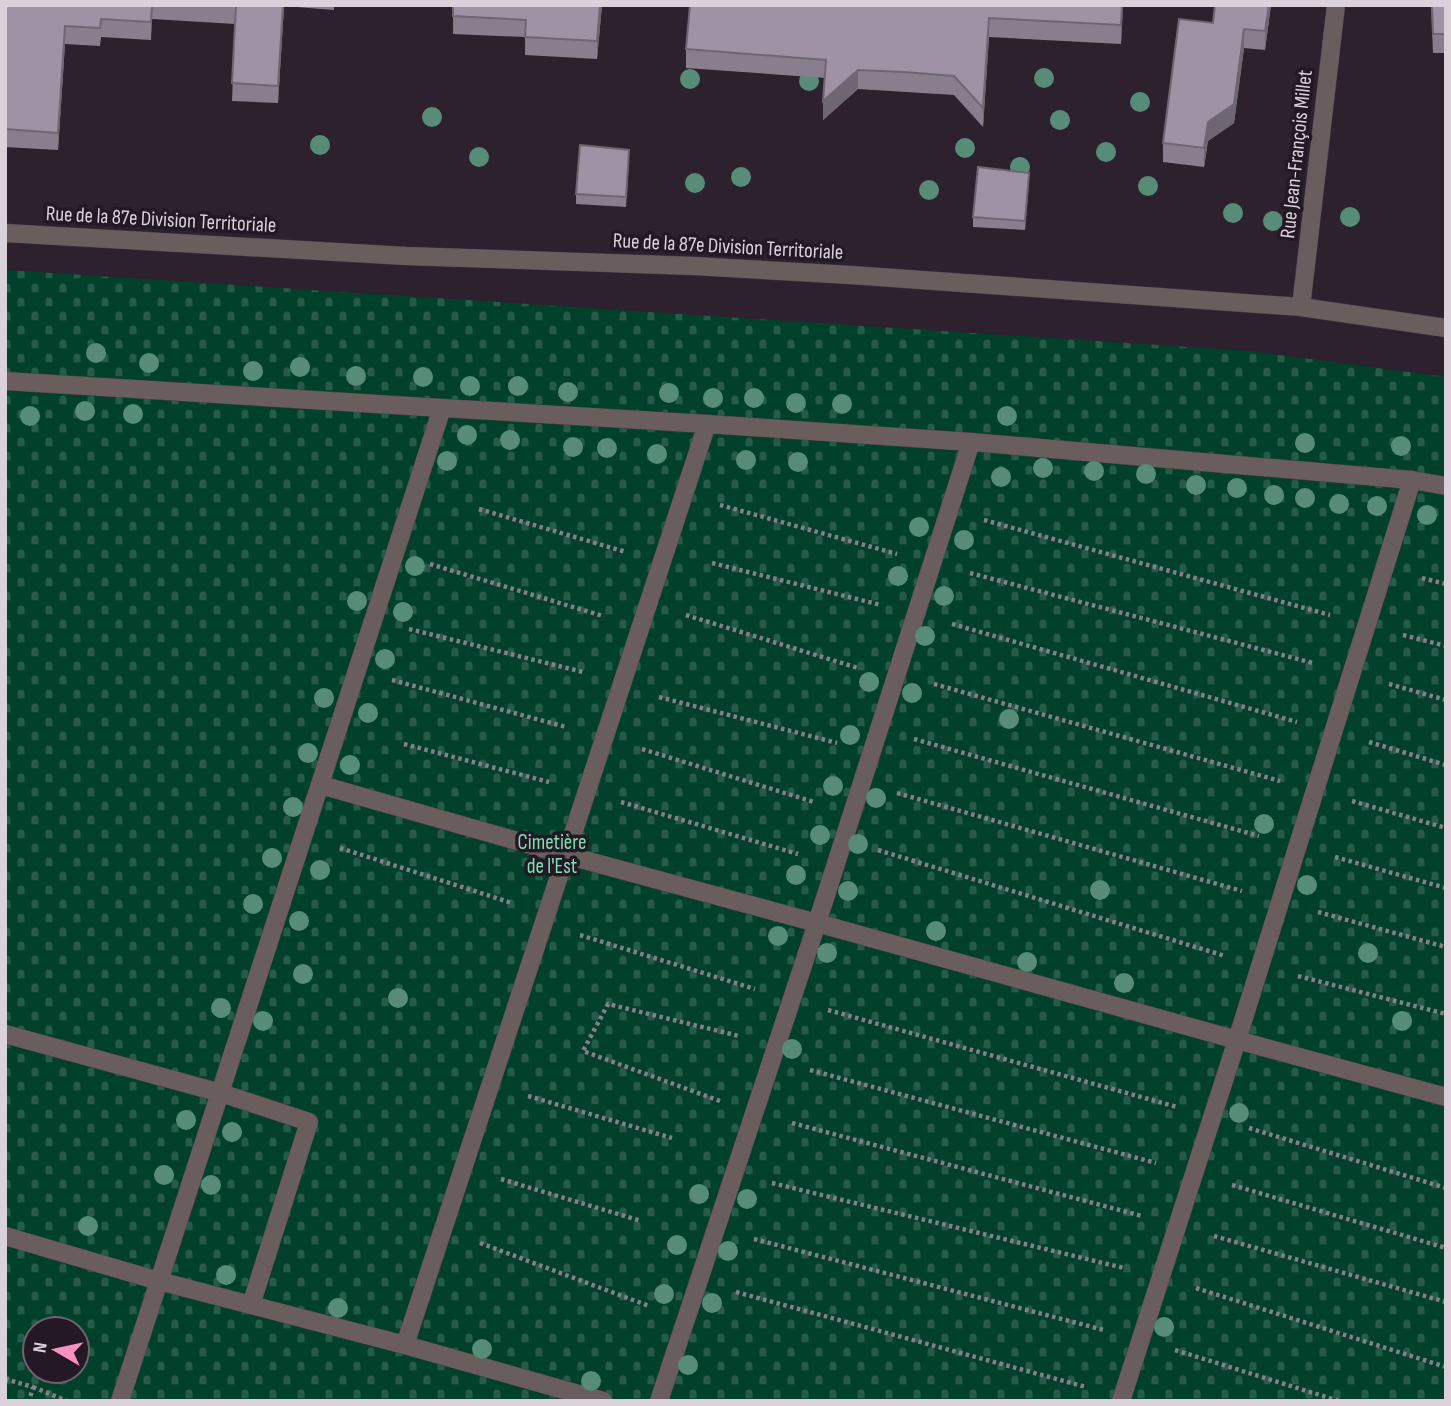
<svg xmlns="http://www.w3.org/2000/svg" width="1451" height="1406" viewBox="0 0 1451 1406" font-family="'Sofia Sans Condensed',sans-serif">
	<defs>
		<pattern id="cemetery-stones" width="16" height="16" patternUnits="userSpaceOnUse" patternTransform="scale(1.75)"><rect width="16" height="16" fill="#01402a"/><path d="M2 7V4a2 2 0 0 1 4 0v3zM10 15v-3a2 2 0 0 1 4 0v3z" fill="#255b48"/></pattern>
	</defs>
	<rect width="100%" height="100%" fill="#2e212e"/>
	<path fill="url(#cemetery-stones)" fill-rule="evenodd" d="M5,270L1250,351L1446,377V1401H5ZM35,1329H77V1371H35Z"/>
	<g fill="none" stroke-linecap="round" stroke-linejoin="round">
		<defs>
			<g id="minor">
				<polyline points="5,233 406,256 694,266 851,275 1301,307 1446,328"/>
				<polyline points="1301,307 1336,5"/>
				<polyline points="5,381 442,408 159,1281 5,1236"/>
				<polyline points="442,408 707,424 566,855 817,923 659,1401"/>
				<polyline points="707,424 971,442 817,923 1237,1040 1121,1401"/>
				<polyline points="971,442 1412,480 1237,1040 1446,1097"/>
				<polyline points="1412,480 1446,486"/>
				<polyline points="5,1034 221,1093 309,1122 251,1305"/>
				<polyline points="405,1345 603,1401"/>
				<polyline points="120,1401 159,1281 405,1345 566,855 321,785"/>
			</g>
		</defs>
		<use href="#minor" stroke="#4a3d4a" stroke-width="19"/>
		<g stroke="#887d88" stroke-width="4.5" stroke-dasharray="3.5 3.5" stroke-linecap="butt">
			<polyline points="720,505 897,554"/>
			<polyline points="479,509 626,552"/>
			<polyline points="984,520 1330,615"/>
			<polyline points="712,563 881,605"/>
			<polyline points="430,564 603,616"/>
			<polyline points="970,573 1313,663"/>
			<polyline points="1422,578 1446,584"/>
			<polyline points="686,615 858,668"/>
			<polyline points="952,624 1297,722"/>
			<polyline points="409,629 583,672"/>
			<polyline points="1403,635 1446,646"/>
			<polyline points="392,680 566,727"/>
			<polyline points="934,684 1280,781"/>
			<polyline points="1389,684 1446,700"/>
			<polyline points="659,697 837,743"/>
			<polyline points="914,739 1259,836"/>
			<polyline points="1369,742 1446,765"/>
			<polyline points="404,744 549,782"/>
			<polyline points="642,749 814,802"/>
			<polyline points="897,793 1242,891"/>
			<polyline points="1352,801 1446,828"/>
			<polyline points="621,802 798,854"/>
			<polyline points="340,848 512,903"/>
			<polyline points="878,850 1225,956"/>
			<polyline points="1335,857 1446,888"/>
			<polyline points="1318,912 1446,947"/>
			<polyline points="580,935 755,989"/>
			<polyline points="1298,976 1446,1014"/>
			<polyline points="828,1010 1177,1107"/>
			<polyline points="810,1070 1156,1163"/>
			<polyline points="528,1096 672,1138"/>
			<polyline points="720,1101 583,1051 608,1004 739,1036"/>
			<polyline points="792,1123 1142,1216"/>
			<polyline points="1249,1128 1446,1188"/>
			<polyline points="501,1179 641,1221"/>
			<polyline points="772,1183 1124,1268"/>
			<polyline points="1232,1185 1446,1248"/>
			<polyline points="1214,1236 1446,1302"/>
			<polyline points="754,1239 1104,1330"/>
			<polyline points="480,1243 649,1306"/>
			<polyline points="1196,1288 1446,1367"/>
			<polyline points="736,1292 1086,1387"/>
			<polyline points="1175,1350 1339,1401"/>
			<polyline points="5,1379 33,1387 29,1401"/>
			<polyline points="33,1387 67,1401"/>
		</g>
		<use href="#minor" stroke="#695e5d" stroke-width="18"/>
	</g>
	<g fill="#578c78">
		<circle cx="1044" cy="78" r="10"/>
		<circle cx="690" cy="79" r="10"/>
		<circle cx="809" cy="81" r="10"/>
		<circle cx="1140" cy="102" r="10"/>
		<circle cx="432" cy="117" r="10"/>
		<circle cx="1060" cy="120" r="10"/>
		<circle cx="320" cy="145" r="10"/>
		<circle cx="965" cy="148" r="10"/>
		<circle cx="1106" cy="152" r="10"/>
		<circle cx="479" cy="157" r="10"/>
		<circle cx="1020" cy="167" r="10"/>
		<circle cx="741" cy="177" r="10"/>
		<circle cx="695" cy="183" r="10"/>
		<circle cx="1148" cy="186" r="10"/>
		<circle cx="929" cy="190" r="10"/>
		<circle cx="1233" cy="213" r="10"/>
		<circle cx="1350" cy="217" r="10"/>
		<circle cx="1273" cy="221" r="10"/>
		<circle cx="96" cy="353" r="10"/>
		<circle cx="149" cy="363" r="10"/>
		<circle cx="300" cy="367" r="10"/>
		<circle cx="253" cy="371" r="10"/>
		<circle cx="356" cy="376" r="10"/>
		<circle cx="423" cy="377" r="10"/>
		<circle cx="470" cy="386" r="10"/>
		<circle cx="518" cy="386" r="10"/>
		<circle cx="568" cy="392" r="10"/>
		<circle cx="669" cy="393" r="10"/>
		<circle cx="713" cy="398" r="10"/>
		<circle cx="754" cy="398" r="10"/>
		<circle cx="796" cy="403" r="10"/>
		<circle cx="842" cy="404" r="10"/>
		<circle cx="85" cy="411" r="10"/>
		<circle cx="133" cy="414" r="10"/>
		<circle cx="30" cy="416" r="10"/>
		<circle cx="1007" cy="416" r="10"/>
		<circle cx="467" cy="435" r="10"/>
		<circle cx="510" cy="440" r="10"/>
		<circle cx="1305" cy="443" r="10"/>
		<circle cx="1401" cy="446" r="10"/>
		<circle cx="573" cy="447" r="10"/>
		<circle cx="607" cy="448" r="10"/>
		<circle cx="657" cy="454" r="10"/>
		<circle cx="746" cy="460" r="10"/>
		<circle cx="447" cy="461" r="10"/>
		<circle cx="798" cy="462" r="10"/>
		<circle cx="1043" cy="468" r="10"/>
		<circle cx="1094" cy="471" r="10"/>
		<circle cx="1146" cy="474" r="10"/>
		<circle cx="1001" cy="477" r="10"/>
		<circle cx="1196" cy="485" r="10"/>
		<circle cx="1237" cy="488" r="10"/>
		<circle cx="1274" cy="495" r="10"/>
		<circle cx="1305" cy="498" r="10"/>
		<circle cx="1339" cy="504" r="10"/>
		<circle cx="1377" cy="506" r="10"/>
		<circle cx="1427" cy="515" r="10"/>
		<circle cx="919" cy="527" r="10"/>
		<circle cx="964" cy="540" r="10"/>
		<circle cx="415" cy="566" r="10"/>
		<circle cx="898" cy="576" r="10"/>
		<circle cx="944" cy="596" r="10"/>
		<circle cx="357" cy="601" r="10"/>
		<circle cx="403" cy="612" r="10"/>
		<circle cx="925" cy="636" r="10"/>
		<circle cx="385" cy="659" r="10"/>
		<circle cx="869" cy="682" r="10"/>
		<circle cx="912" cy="693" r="10"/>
		<circle cx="324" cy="698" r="10"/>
		<circle cx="368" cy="713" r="10"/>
		<circle cx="1009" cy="719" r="10"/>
		<circle cx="850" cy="735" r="10"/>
		<circle cx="308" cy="753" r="10"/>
		<circle cx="350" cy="765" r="10"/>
		<circle cx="833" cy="786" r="10"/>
		<circle cx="876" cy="798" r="10"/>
		<circle cx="293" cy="807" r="10"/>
		<circle cx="1264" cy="824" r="10"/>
		<circle cx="820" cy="835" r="10"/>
		<circle cx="858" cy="844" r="10"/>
		<circle cx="272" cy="858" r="10"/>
		<circle cx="320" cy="870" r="10"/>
		<circle cx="796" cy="875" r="10"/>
		<circle cx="1307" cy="885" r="10"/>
		<circle cx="1100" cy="890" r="10"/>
		<circle cx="848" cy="891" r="10"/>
		<circle cx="253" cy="904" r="10"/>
		<circle cx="299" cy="921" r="10"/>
		<circle cx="936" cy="931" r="10"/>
		<circle cx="778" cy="936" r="10"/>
		<circle cx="827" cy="953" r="10"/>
		<circle cx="1368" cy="953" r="10"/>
		<circle cx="1027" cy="962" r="10"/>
		<circle cx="303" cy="974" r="10"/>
		<circle cx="1124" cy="983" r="10"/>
		<circle cx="398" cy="998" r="10"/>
		<circle cx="221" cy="1008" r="10"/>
		<circle cx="263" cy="1021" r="10"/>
		<circle cx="1402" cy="1021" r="10"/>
		<circle cx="792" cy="1049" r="10"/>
		<circle cx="1239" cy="1113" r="10"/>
		<circle cx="186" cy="1120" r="10"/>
		<circle cx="232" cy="1132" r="10"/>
		<circle cx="164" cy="1175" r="10"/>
		<circle cx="211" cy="1185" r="10"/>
		<circle cx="699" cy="1194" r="10"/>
		<circle cx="747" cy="1199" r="10"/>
		<circle cx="88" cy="1226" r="10"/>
		<circle cx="677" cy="1245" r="10"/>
		<circle cx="728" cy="1251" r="10"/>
		<circle cx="226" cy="1275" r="10"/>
		<circle cx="664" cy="1294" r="10"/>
		<circle cx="712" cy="1303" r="10"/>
		<circle cx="338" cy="1308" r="10"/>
		<circle cx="1164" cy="1327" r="10"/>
		<circle cx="482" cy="1349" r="10"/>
		<circle cx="688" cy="1365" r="10"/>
		<circle cx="591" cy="1381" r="10"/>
	</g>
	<g fill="#897e8d">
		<polygon points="5,5 334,5 334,10 284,6 278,103 232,101 235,24 152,19 151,40 101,37 100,46 65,44 58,150 5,147"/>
		<polygon points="448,5 602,5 597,59 525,55 525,37 453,34 453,6"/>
		<polygon points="690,5 1123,5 1121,44 989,37 983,127 954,95 858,89 823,120 825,78 686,68 686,49"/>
		<polygon points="1215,5 1271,5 1265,50 1244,48 1234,123 1208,141 1204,167 1163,162 1163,143 1213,23"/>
		<polygon points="1431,5 1446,5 1446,53 1433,53"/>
		<polygon points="629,159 626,207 576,204 576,194"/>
		<polygon points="1029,182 1025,230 973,227 973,217"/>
	</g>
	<g fill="#6f6673">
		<polygon points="283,5 284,6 278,103 278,86"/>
		<polygon points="600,5 602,5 597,59 597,41"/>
		<polygon points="1122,5 1123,5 1121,44 1121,25"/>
		<polygon points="1269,5 1271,5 1265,50 1265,31"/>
		<polygon points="989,18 989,37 983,127 983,108"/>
		<polygon points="65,26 65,44 58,150 58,133"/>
		<polygon points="1244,29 1244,48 1234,123 1208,141 1204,167 1204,148 1208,122"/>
		<polygon points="858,70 858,89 823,120 823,101"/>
	</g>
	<g fill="#9f92a4" stroke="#6f6673" stroke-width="2">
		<polygon points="5,5 152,5 151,22 101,19 100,28 65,26 58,133 5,129"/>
		<polygon points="216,5 283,5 278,86 232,83 236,6"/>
		<polygon points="453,5 600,5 597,41 525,37 526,20 453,16"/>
		<polygon points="690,5 990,6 1122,5 1121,25 989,18 983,108 954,76 904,72 858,70 823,101 826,60 686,49"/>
		<polygon points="1215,5 1269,5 1265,31 1244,29 1234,104 1208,122 1204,148 1163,143 1179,19 1213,23"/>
		<polygon points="1432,5 1446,5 1446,34 1433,34"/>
		<polygon points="580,145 629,150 626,197 576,194"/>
		<polygon points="978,167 1029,173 1025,221 973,217"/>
	</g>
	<g text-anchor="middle" stroke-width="7" stroke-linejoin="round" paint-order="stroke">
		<g font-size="21" fill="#dad1da" stroke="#241824">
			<text transform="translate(1296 154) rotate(-84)" y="7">Rue Jean-François Millet</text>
			<text transform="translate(161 219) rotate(3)" y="7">Rue de la 87e Division Territoriale</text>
			<text transform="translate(728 246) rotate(3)" y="7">Rue de la 87e Division Territoriale</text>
		</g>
		<g font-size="21" fill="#79e3b4" stroke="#241824">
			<text x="552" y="849">Cimetière<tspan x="552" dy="24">de l'Est</tspan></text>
		</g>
	</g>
	<rect width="1451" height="1406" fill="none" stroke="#dad1da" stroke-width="14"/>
	<g transform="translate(56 1350) rotate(279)"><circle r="33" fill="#241824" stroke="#6d626d" stroke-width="2"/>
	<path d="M0-5L12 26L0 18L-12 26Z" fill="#fc8fc2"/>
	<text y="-10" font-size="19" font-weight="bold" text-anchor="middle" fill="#dad1da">N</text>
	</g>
</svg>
